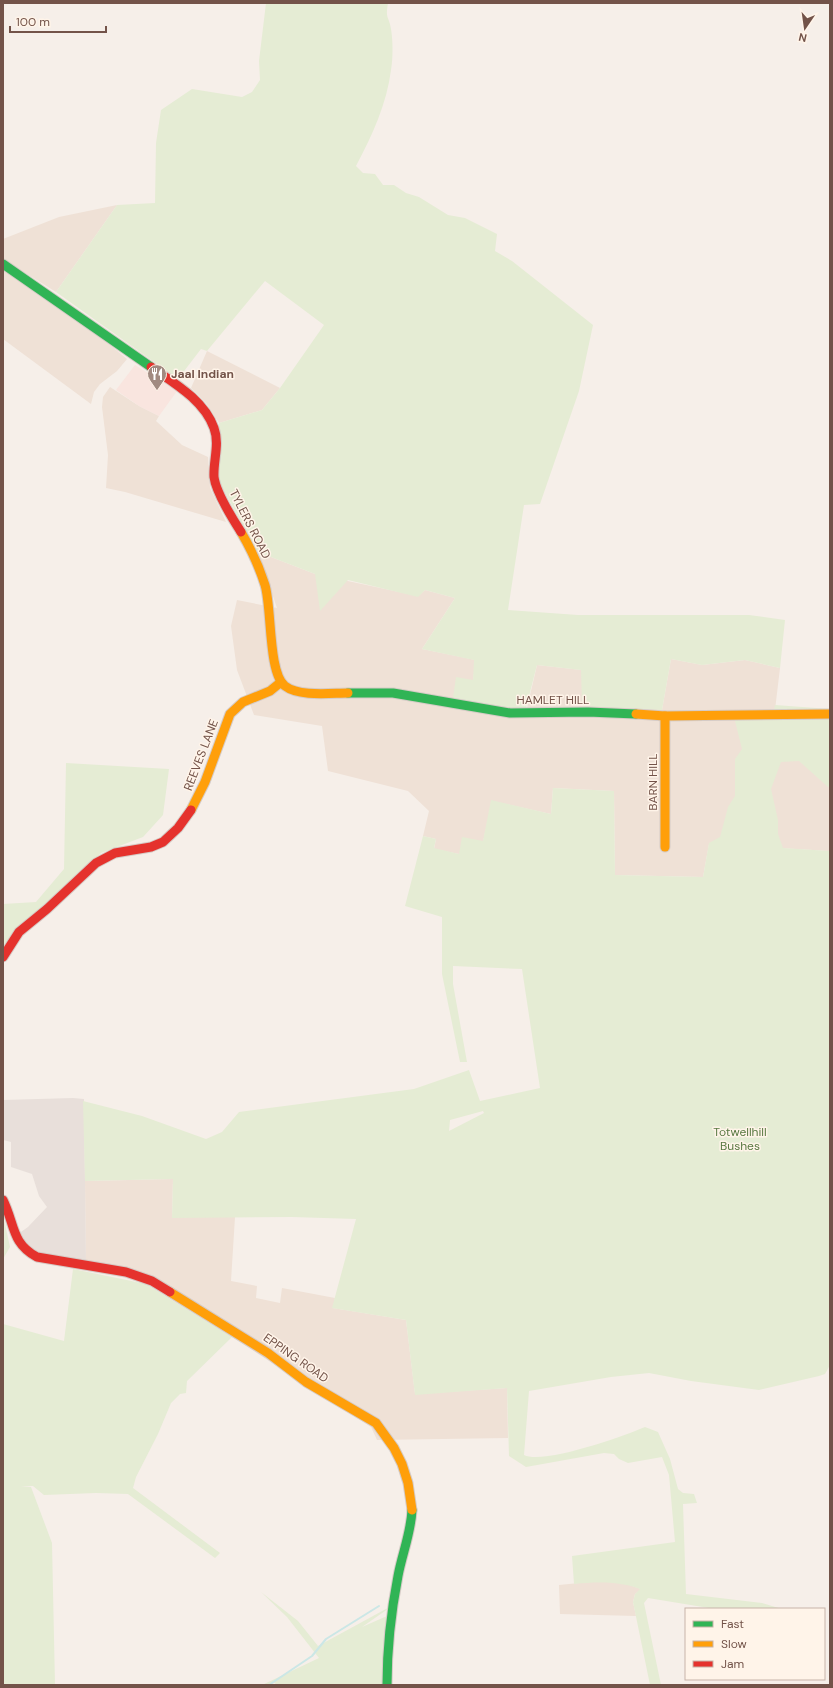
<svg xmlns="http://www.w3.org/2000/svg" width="833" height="1688" viewBox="0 0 833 1688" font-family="'DM Sans',sans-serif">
	<rect width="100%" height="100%" fill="#f6efe9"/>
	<g fill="#efe1d6">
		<polygon points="117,205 56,292 3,259 3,239 59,217"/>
		<polygon points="3,268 87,326 127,359 117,371 100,384 94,392 91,404 3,339"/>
		<polygon points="207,351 280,388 262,410 219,423 206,403 191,388"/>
		<polygon points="110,387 139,406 159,416 156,421 182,445 208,457 210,488 226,522 125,492 106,488 108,455 102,407 103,397"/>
		<polygon points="258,552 315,574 418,596 425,590 455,598 422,649 476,660 473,680 453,698 506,709 527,708 537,665 582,670 662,710 671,659 702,665 745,660 780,668 775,710 830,719 830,851 709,844 703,877 615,875 614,791 553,788 551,814 492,801 483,842 459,854 434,849 436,839 423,836 429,811 408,791 328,771 322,726 254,715 237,670 231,626 237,600 277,608"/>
		<polygon points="173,1179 172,1217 235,1217 231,1281 257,1286 256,1298 280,1303 282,1288 335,1298 333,1308 406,1320 415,1394 507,1388 508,1438 377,1440 371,1427 232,1337 154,1278 86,1262 85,1181"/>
		<polygon points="599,1581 624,1583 641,1589 635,1594 633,1602 636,1616 560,1614 559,1585"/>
	</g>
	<polygon fill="#f9e5df" points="135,365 177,391 159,416 139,406 116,390"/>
	<polygon fill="#e8dfda" points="73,1098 84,1099 86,1262 27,1251 18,1234 28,1227 47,1207 39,1196 32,1174 11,1167 11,1142 3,1140 3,1100"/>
	<g fill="#e5ecd4" fill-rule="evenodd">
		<path d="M266,3H388C385,20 389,16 391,29C393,41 393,58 391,70C387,103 372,136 356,166L363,173L375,174L383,185H394L406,193L419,197L448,215L465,218L497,234L495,251L512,261L593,325L579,391L540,504L524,505L508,610L578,615H749L785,620L780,668L745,660L702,665L671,659L662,710L582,706L581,670L537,665L526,708L506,709L453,698L456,677L473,680L474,660L422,649L455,598L425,590L418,597L348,580L320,611L315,574L258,552L219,482V423L262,410L280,388L324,325L265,281L207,351L201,349L178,379L56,292L117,205L155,203L156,143L161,110L192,89L242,97L252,92L260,80L259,61Z"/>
		<path d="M775,705L830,709V786L828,787L799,761L781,762L771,789L778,820V834L783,848L830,851V1365L825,1374L819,1376L759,1390L691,1381L649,1373L611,1377L529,1391L524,1455C543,1465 624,1436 645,1427L658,1432L670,1459L678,1489L683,1493L694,1494L697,1503L683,1504L686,1594L762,1603L782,1609H715L648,1598L644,1603L661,1685H650L633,1602L635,1594L640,1589C618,1581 597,1582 574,1584L572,1556L675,1542L669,1475L662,1457L628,1463L619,1459L614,1454L604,1453L526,1467L509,1456L507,1388L415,1395L406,1320L332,1308L356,1219L292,1217L172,1218L173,1179L85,1181L83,1101L142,1116L206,1139L222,1132L239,1112L414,1089L469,1070L480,1101L540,1088L522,969L453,966V984L467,1062H460L442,974V917L405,906L423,836L436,839L434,848L459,854L462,837L483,841L491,800L551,814L553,788L614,791L615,875L703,877L709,843L720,837L728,807L735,796V759L742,749L735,721L742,711L774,710ZM483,1111L484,1113L449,1131L450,1120Z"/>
		<polygon points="66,763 169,769 163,815 143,837 101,853 3,949 3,904 36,902 64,869"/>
		<polygon points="3,1215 10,1247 3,1259"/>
		<polygon points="73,1269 146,1284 232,1337 187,1381 186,1393 180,1394 171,1403 158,1434 136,1477 133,1488 220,1553 215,1558 128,1494 96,1493 44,1495 33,1486 21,1486 31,1487 52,1543 55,1685 3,1685 3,1324 64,1341"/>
		<polygon points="261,1592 298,1621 318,1646 395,1604 362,1627 387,1616 388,1685 276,1685 275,1683 262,1685 319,1658 287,1617"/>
	</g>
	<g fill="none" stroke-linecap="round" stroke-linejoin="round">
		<polyline stroke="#cbe7e6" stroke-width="2" points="269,1685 312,1656 326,1639 379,1606"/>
		<defs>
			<g id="fast">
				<polyline points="3,264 151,367"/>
				<polyline points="348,693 393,693 510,713 588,712 636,714"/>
				<path d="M387,1685C387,1649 391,1612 398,1576C402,1554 411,1533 412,1510"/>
			</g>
			<g id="slow">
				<path d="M241,532C251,549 259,566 265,585C272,608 268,673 285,686C299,697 331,693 348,693"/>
				<polyline points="636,714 665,716 830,714"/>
				<polyline points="665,716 665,847"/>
				<polyline points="191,810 205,782 230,714 243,702 270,691 281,682"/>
				<polyline points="170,1292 268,1353 306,1382 376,1423 394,1448 402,1464 408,1483 412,1510"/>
			</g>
			<g id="jam">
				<path d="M151,367C174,383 204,400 214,428C220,444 213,461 214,477C216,493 232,518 241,532"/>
				<polyline points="3,957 19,932 47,909 96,863 115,853 151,847 163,842 178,828 191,810"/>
				<path d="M3,1200C15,1224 11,1243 37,1257L126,1272L152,1281L170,1292"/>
			</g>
		</defs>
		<use href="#fast" stroke="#d5cbc6" stroke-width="11"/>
		<use href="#slow" stroke="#d5cbc6" stroke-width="11"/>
		<use href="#jam" stroke="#d5cbc6" stroke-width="11"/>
		<use href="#fast" stroke="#30b455" stroke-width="9"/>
		<use href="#slow" stroke="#ff9f0a" stroke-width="9"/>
		<use href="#jam" stroke="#e5322d" stroke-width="9"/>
	</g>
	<defs>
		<symbol id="restaurant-pin" viewBox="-11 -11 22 30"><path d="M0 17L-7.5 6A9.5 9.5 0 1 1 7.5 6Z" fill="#a18a81" stroke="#fff4e9"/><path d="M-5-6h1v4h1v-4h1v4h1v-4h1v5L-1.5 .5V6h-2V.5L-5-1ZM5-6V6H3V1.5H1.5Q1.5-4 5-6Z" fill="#fff"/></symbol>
	</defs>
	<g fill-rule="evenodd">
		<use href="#restaurant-pin" x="146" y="363" width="22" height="30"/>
	</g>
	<g text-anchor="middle" stroke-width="3" stroke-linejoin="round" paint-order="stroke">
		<g font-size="12" font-weight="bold" fill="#735349" stroke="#fff4e9" text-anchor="start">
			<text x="171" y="378">Jaal Indian</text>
		</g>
		<g font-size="12" fill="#735349" stroke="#fff4e9">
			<text transform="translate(250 524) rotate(63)" y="4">TYLERS ROAD</text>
			<text x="553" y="704">HAMLET HILL</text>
			<text transform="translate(201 755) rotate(-69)" y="4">REEVES LANE</text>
			<text transform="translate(653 782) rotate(-90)" y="4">BARN HILL</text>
			<text transform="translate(296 1358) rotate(35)" y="4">EPPING ROAD</text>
		</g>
		<g font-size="12" fill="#597942" stroke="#fff4e9">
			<text x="740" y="1136">Totwellhill<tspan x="740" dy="14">Bushes</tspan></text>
		</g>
	</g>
	<rect width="833" height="1688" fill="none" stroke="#735349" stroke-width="8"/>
	<rect x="685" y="1608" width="140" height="72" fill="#fff4e9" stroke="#c7b4a9"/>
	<rect x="693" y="1621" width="20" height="6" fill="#30b455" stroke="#c7b4a9"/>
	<text x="721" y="1628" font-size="12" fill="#735349">Fast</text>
	<rect x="693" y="1641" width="20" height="6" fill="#ff9f0a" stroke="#c7b4a9"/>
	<text x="721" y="1648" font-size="12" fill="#735349">Slow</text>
	<rect x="693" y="1661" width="20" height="6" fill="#e5322d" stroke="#c7b4a9"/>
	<text x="721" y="1668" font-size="12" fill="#735349">Jam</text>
	<g transform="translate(805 28) rotate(193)" stroke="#fff4e9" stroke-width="3" paint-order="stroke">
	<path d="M0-3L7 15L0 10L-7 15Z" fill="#735349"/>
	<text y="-6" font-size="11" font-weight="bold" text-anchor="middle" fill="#735349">N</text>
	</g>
	<path d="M10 26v6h96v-6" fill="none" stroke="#735349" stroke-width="2"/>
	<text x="16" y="26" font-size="12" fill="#735349" stroke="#fff4e9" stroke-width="3" paint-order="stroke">100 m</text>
</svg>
